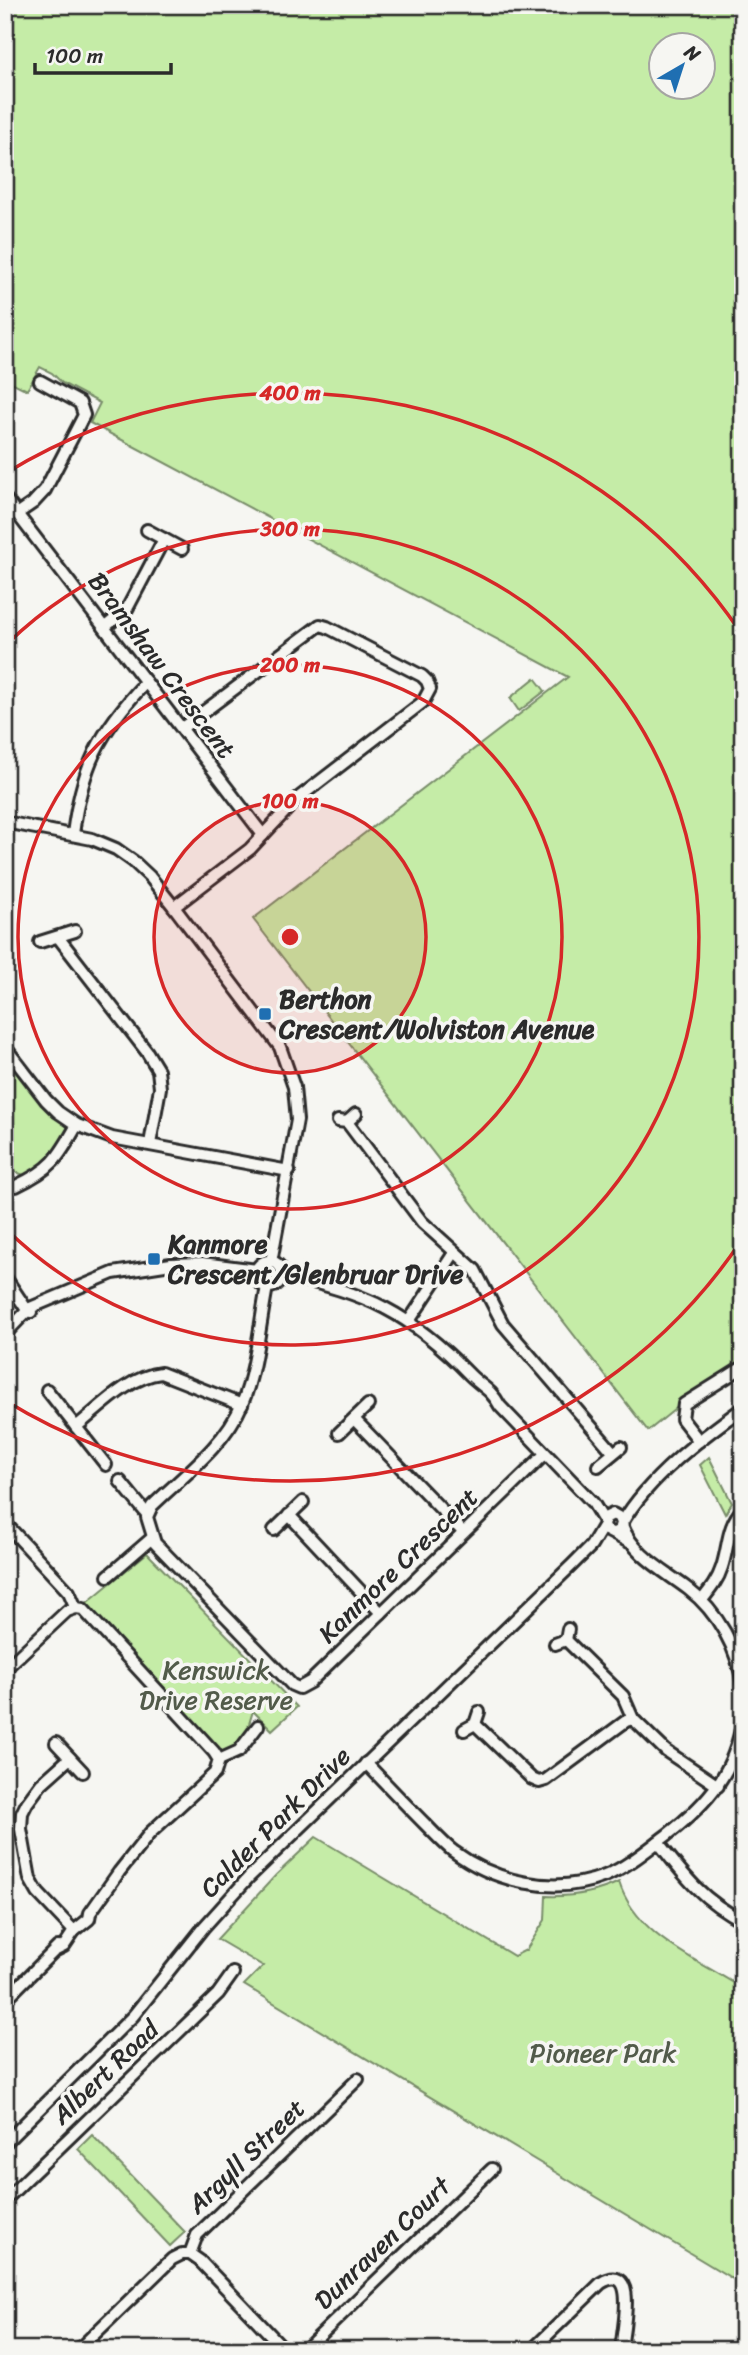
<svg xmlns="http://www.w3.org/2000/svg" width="748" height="2355" viewBox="0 0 748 2355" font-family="Sriracha,sans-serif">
	<rect width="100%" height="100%" fill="#f6f6f2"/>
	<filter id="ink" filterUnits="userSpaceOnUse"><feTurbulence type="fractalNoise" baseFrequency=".0143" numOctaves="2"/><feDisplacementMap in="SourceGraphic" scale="14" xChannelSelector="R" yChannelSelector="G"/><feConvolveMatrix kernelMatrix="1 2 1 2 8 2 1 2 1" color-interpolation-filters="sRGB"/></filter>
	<g filter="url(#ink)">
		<g fill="#c5eca7" stroke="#788c69" stroke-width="2" fill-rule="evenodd">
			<path d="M5,5H743V1363L716,1376L648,1431L253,919L568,677L90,423L100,403L62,383L52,373L40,367L27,390L5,379ZM660,46H702V88H660Z"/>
			<polygon points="535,678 545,691 519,711 510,698"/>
			<path d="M5,1054L55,1115L68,1126C62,1152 50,1163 29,1177L13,1171L5,1177Z"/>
			<polygon points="709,1457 732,1503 725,1514 700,1465"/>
			<polygon points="741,1520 743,1522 743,1554 734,1548 737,1530"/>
			<polygon points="147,1553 297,1707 272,1730 253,1711 245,1737 231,1752 221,1752 84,1605"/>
			<path d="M316,1837L514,1956L526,1950L545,1920L546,1896C572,1897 596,1893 619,1882C635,1933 690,1956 732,1982L743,1965V2285L244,1985L263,1966L217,1939L276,1875Z"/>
			<polygon points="92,2135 185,2232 170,2246 78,2149"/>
		</g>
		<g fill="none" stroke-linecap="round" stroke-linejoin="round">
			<polyline stroke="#5d8d96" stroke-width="2.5" points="740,1533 743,1537"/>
			<defs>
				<g id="minor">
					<polyline points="5,498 263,835 250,849 174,907"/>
					<polyline points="17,514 33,503 45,490 84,415 80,403 40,381"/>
					<polyline points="147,530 182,549"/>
					<polyline points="105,627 127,609 164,539"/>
					<polyline points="182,728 320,625 327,627 422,676 427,681 430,689 423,702 297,799 263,835"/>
					<polyline points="5,822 92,839 116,849 133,861 150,877 174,907 280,1047 294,1087 297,1120 271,1262"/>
					<path d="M73,834C82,766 99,732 146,682"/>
					<polyline points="58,937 147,1052 158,1070 160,1088 150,1144"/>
					<polyline points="40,942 75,931"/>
					<polyline points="5,1047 46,1100 58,1112 77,1125 112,1138 289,1171"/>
					<polyline points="338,1121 347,1122 356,1114"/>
					<polyline points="347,1122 422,1222 475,1270 503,1324 613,1452"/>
					<path d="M16,1186C52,1169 58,1159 77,1125"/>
					<circle cx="269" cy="1274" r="13"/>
					<path d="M282,1275C366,1292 410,1313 470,1375C482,1387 491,1389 500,1406L593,1503L604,1521"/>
					<polyline points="5,1277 27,1310 31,1312"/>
					<path d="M267,1287C260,1322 256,1371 242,1404C225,1445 183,1476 152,1506L147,1517L155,1543L292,1685L299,1688L310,1682L545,1454"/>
					<polyline points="409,1321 454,1253"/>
					<polyline points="5,1334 30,1308 113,1273 171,1264 202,1263 257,1270"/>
					<polyline points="47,1390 106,1465"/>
					<polyline points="354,1419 463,1532"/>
					<path d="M76,1427C101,1407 128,1377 161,1373L242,1405"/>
					<polyline points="339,1433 368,1405"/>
					<polyline points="699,1441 682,1419 684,1404 743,1367"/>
					<polyline points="598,1466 621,1447"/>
					<polyline points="120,1481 147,1514"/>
					<polyline points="289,1515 381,1613"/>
					<polyline points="5,1523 69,1592 76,1608"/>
					<path d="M622,1523C648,1478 701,1438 743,1408"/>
					<path d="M622,1525C633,1555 663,1570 688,1589C718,1612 738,1649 743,1686"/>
					<polyline points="274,1530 303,1502"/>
					<polyline points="614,1533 620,1530 622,1523 620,1518 613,1514 605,1518 604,1529 629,1542"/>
					<polyline points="108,1576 152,1538"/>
					<path d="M702,1600C710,1590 718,1580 722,1567C729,1546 727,1525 743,1509"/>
					<polyline points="566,1640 623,1696 633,1719"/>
					<polyline points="555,1644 566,1640 568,1629"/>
					<polyline points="5,1669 67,1611 76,1608 83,1609 214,1752 219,1760 215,1773 150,1833 119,1872 90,1913 89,1919 74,1931 64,1946 56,1950"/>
					<polyline points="475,1724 532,1779 539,1782 546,1780 626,1721 633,1719 666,1751 718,1786"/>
					<polyline points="464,1730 475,1724 479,1712"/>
					<polyline points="56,1743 83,1772"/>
					<polyline points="70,1758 41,1784 27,1803 22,1813 21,1829 30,1879 38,1893 74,1931"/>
					<polyline points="219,1760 239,1751 258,1726"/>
					<path d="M366,1763C386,1784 405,1804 426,1825C434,1833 443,1843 453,1851C495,1882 554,1896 605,1876C627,1867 647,1850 667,1835C709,1802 735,1772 743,1718"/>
					<path d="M658,1842C684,1876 703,1901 743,1921"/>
					<polyline points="5,2000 58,1947"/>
					<polyline points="5,2143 133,2016 203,1928 249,1877 572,1565 591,1546 603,1526"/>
					<polyline points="5,2200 218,1994 233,1973"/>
					<polyline points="190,2254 197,2235 358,2079"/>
					<polyline points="190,2254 200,2261 285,2350"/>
					<polyline points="78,2350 172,2259 182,2254 190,2254"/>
					<polyline points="305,2350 492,2169"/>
					<path d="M532,2350L601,2283C640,2260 622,2334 621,2350"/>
				</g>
			</defs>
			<use href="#minor" stroke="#2b2b2b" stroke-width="16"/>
			<use href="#minor" stroke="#f6f6f2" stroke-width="10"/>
		</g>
	</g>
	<circle cx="290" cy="937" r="136" fill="#d62828" fill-opacity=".12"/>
	<g fill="none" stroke="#d62828" stroke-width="3.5">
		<circle cx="290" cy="937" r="136"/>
		<circle cx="290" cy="937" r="272"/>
		<path d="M7 644A408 408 0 1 1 7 1230"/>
		<path d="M741 1241A544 544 0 0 1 6 1401M6 473A544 544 0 0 1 741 633"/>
	</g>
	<g fill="#1f6fb2" stroke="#f6f6f2" stroke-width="2.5">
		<rect x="258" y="1007" width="14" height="14" rx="3.5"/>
		<rect x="147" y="1252" width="14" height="14" rx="3.5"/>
	</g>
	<g text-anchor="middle" stroke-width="7" stroke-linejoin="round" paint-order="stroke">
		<g font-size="26" fill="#2b2b2b" stroke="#f6f6f2">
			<text transform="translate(162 665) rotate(53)" y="9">Bramshaw Crescent</text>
			<text transform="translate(398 1565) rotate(-44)" y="9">Kanmore Crescent</text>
			<text transform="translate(275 1822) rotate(-45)" y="9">Calder Park Drive</text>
			<text transform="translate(105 2072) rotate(-44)" y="9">Albert Road</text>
			<text transform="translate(246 2156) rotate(-44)" y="9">Argyll Street</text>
			<text transform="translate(382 2243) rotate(-44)" y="9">Dunraven Court</text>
		</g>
		<g font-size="26" font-weight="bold" fill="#2b2b2b" stroke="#f6f6f2" text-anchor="start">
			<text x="279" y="1008">Berthon<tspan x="279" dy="30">Crescent/Wolviston Avenue</tspan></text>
			<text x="168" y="1253">Kanmore<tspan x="168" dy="30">Crescent/Glenbruar Drive</tspan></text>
		</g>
		<g font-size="26" fill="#525b4a" stroke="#f6f6f2">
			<text x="216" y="1679">Kenswick<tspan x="216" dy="30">Drive Reserve</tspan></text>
			<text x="603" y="2062">Pioneer Park</text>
		</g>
	</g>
	<circle cx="290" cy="937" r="10" fill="#d62828" stroke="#f6f6f2" stroke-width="3.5"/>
	<g font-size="21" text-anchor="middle" font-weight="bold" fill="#d62828" stroke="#f6f6f2" stroke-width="7" stroke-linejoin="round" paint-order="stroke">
		<text x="290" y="400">400 m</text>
		<text x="290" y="536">300 m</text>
		<text x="290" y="672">200 m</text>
		<text x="290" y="808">100 m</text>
	</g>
	<rect width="748" height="2355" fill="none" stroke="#f6f6f2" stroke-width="28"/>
	<rect x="14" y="14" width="720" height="2327" fill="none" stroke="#2b2b2b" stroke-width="2.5" filter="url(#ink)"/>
	<g transform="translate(682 66) rotate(39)"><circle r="33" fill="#f6f6f2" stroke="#a5a5a2" stroke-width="2"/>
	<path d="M0-5L12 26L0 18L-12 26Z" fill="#1f6fb2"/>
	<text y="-10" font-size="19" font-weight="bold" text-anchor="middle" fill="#2b2b2b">N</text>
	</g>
	<path d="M35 63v10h136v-10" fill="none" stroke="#2b2b2b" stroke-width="3.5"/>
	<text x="46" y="63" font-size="21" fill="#2b2b2b" stroke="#f6f6f2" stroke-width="5" paint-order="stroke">100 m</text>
</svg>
